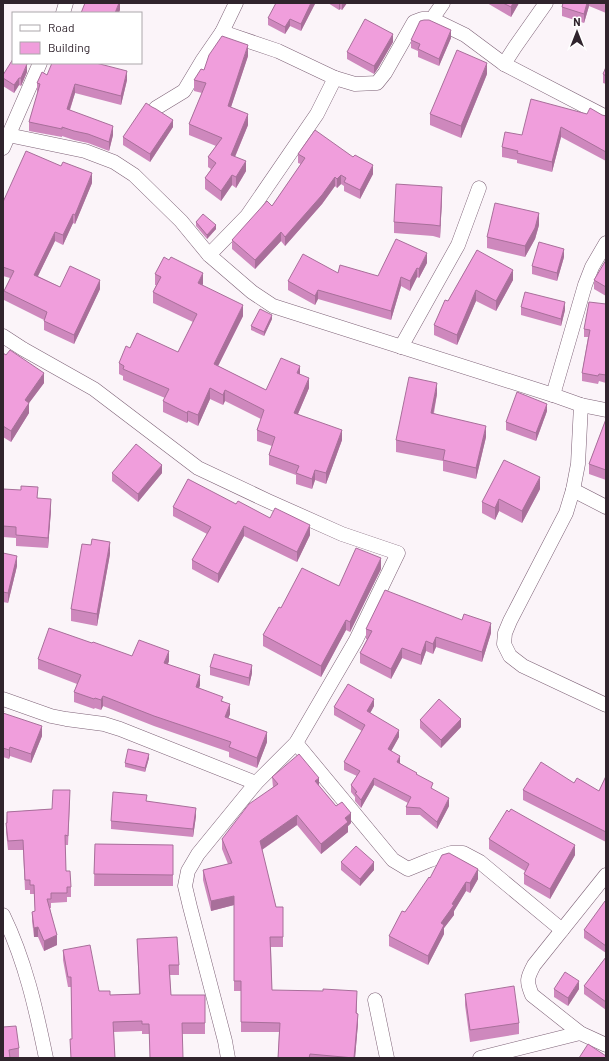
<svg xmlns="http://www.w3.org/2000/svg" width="609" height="1061" viewBox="0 0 609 1061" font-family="Barlow,sans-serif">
	<rect width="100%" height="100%" fill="#fbf4f9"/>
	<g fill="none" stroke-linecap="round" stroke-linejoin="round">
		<defs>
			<g id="minor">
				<polyline points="63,13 66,3"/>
				<polyline points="432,19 443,3"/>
				<polyline points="222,32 278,51 335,78 355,84 377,83 385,73 414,22 422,19 432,19 465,35 504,64 606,117"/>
				<polyline points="504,64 515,47 546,3"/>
				<polyline points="156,108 184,91 202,61 222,32 236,3"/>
				<polyline points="8,135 85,151 114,162 134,175 181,221 209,255 252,292 273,306 553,395 581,405 606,410"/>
				<polyline points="3,148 40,63"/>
				<polyline points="209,255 247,216 317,114 335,78"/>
				<polyline points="3,336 23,349 94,389 198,468 268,501 342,534 398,553 356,640 296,743 256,783 198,854 188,871 185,886 190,907 225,1041 228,1058"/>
				<polyline points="401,347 458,245 479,188"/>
				<polyline points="553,395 585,285 592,267 606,243"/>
				<polyline points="581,405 578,464 573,490 566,513 510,621 505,633 504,644 510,656 523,666 606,705"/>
				<polyline points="573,490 606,507"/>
				<polyline points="3,699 51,716 66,719 104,724 120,729 256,783"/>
				<polyline points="296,743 393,860 408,869 430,860 451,853 463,853 480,862 562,930"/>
				<path d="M606,875L534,965C527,978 526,981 532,995L580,1033L606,1045"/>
				<path d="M3,915C25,960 36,1009 46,1058"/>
				<polyline points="375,1000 387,1058"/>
				<polyline points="480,1058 580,1033"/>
			</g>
		</defs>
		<use href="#minor" stroke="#7e6277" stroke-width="15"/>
		<use href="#minor" stroke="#fff" stroke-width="14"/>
	</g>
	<g fill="#ce88bd">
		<polygon points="315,3 301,31 290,26 285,34 268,25 268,18"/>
		<polygon points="328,3 347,3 342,10 340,9 339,10"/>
		<polygon points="487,3 519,3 511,17"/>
		<polygon points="563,3 606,3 606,13 589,6 584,23 562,16 562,7"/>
		<polygon points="451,38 439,66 418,57 418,51 411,48 411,40"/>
		<polygon points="393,42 378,68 374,74 347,59 347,52"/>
		<polygon points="248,56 231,107 248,125 235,157 246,171 236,188 232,185 221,201 205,189 205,178 211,169 208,167 208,157 216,146 189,135 189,124 202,93 194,91 194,80 204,70"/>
		<polygon points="606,67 606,84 603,83 603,74"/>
		<polygon points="27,72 21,86 19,85 14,93 3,86 3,75"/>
		<polygon points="487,74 461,138 430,125 430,114"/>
		<polygon points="127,80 121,105 75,93 70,110 113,135 109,151 88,143 74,140 62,136 62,137 29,131 29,122 38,92 37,92 37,83"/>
		<polygon points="152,107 173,127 150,162 123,145 123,137"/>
		<polygon points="587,114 606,116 606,161 561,137 552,172 517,163 517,160 502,157 502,147 522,135"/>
		<polygon points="298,154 373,174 360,199 344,191 344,186 341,184 337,188 335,186 322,204 285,246 281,241 255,269 232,249 232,240 272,206 301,164 298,163"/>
		<polygon points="92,183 75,224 73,223 63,245 55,241 38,276 60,287 100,289 74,344 44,330 44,320 4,300 4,291 10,278 3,276 3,202"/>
		<polygon points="442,198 440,238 433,236 394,233 394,222"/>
		<polygon points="196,222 216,229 207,239 196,226"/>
		<polygon points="539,225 535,239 525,257 487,248 487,237"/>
		<polygon points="477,250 513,280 496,311 476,301 457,345 434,335 434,325 448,301"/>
		<polygon points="564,257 557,281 532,274 532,266"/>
		<polygon points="606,260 606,296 594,289 594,280"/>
		<polygon points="427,263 419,278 417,277 410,291 401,286 391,320 318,299 315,305 288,290 288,281 338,273 378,276"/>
		<polygon points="155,274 203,284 202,285 243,316 218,366 266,390 300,374 309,388 298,414 342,440 326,484 315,480 312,489 296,484 296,475 269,465 269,455 272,446 257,441 257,430 261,419 225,401 223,405 210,399 198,426 188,421 187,423 163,412 163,401 165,398 123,380 123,376 119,374 119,363 130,348 178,352 193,322 153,303 153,292 156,285 155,285"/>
		<polygon points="606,304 606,383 599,381 598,384 582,381 582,373 588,337 584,337 584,329"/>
		<polygon points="521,307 565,310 561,326 521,315"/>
		<polygon points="272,319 264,336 251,330 251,326"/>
		<polygon points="3,353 44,383 29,403 29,413 11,442 3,437"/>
		<polygon points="437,394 434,413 486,437 476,479 443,471 443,461 396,452 396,440"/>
		<polygon points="547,411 536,441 506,430 506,422"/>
		<polygon points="606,419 606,480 589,474 589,464"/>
		<polygon points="112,473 162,473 138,502 112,481"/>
		<polygon points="3,489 38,498 51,510 48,548 16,546 16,538 3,537"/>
		<polygon points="540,489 522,523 499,511 495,520 482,513 482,502"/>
		<polygon points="236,504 310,535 297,562 244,536 218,583 192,569 192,560 207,534 173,516 173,507"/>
		<polygon points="3,553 17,566 8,603 3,602"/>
		<polygon points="110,554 97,626 71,621 71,609"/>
		<polygon points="381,569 350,632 346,630 321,677 263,646 263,635 281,608 339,586"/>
		<polygon points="366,629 491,633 482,662 436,647 433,654 426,651 421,665 402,658 391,679 360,663 360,653 367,639 366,639"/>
		<polygon points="132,656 169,661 168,664 200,685 199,688 223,701 230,714 228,718 267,742 257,768 229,757 229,752 154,726 103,706 101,710 95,708 94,709 74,702 74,692 77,684 38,669 38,659"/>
		<polygon points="210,667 252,673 249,686 210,675"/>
		<polygon points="374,706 370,713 399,737 391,751 400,763 417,775 449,806 437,829 420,815 406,815 406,807 408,803 374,785 361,808 355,801 355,797 351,792 351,785 357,776 344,770 344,762 362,731 334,715 334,707"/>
		<polygon points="3,711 4,713 42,736 31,763 10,756 9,759 3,757"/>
		<polygon points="420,720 461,727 441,748 420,728"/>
		<polygon points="149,758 145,772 125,767 125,763"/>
		<polygon points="606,776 606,842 523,800 523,790 574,783 599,791"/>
		<polygon points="272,777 319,786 336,806 351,823 348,826 348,832 321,854 297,825 262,850 276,907 283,907 283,947 271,947 272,990 357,1001 357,1013 358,1023 355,1058 278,1058 279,1032 241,1032 241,991 234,991 234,905 211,911 203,880 203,870 228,864 222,849 222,839 273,787"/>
		<polygon points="70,800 68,845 65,845 66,871 71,887 71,897 67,897 67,902 51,903 51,908 50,908 57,945 44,951 38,937 34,937 32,921 32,912 35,911 34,894 30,894 30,890 25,890 23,850 8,850 6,832 7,812 52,809"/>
		<polygon points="147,801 196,816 193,837 111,829 111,821"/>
		<polygon points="489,839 575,855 550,899 524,884 524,874 525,871 489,849"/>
		<polygon points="95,844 173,845 173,886 94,886"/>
		<polygon points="341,862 374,870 360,886 341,870"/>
		<polygon points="430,878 478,879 470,893 466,891 454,911 454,915 444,928 444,934 428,965 389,946 389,936 405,912"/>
		<polygon points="606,902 606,953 584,938 584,930"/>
		<polygon points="137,939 179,965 179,975 170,975 171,995 205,995 205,1034 142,1034 142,1031 114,1032 115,1058 71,1058 70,1039 72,1039 71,987 68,987 63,960 63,950 99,991 110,995 139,994"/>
		<polygon points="606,957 606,1010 584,994 584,986"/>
		<polygon points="554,989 579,989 568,1006 554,997"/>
		<polygon points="465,994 519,1023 519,1034 470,1042 465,1005"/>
		<polygon points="3,1027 19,1048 19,1058 3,1058"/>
	</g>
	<g fill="#a86f9a">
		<polygon points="119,3 120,3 120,10 119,13 115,13"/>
		<polygon points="311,3 315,3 315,4 301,31 301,24"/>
		<polygon points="339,3 340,3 340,9 339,10"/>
		<polygon points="342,3 347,3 342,10"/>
		<polygon points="513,3 519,3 511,17 511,7"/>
		<polygon points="587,3 589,3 589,6 584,23 584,14"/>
		<polygon points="290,19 290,26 285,34 285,27"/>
		<polygon points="451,30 451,38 439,66 439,59"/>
		<polygon points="393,34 393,42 378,68 374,74 374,66"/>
		<polygon points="248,45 248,56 228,116 228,106"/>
		<polygon points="487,63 487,74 461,138 461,126"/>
		<polygon points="27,64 27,72 21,86 21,78"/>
		<polygon points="127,71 127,80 121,105 121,96"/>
		<polygon points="19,78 19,85 14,93 14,85"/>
		<polygon points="75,84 75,93 67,118 67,109"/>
		<polygon points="248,114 248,125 231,166 231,155"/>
		<polygon points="173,120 173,127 150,162 150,154"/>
		<polygon points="113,126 113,135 109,151 109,142"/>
		<polygon points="561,127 561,137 552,172 552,162"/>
		<polygon points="246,161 246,171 236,188 236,177"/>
		<polygon points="373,165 373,174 360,199 360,190"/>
		<polygon points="92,173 92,183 75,224 75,215"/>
		<polygon points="232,175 232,185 221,201 221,191"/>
		<polygon points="341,175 341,184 337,188 337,179"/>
		<polygon points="335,177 335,186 322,204 285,246 285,237"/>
		<polygon points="442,187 442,198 440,238 440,226"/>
		<polygon points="539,213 539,225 535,239 525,257 525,246"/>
		<polygon points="73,214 73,223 63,245 63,235"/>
		<polygon points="216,225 216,229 207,239 207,235"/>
		<polygon points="55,232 55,241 34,284 34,275"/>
		<polygon points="281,232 281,241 255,269 255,260"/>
		<polygon points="564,249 564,257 557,281 557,273"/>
		<polygon points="427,253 427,263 419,278 419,269"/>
		<polygon points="417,268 417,277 410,291 410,281"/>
		<polygon points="513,270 513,280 496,311 496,301"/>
		<polygon points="203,273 203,284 198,293 198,283"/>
		<polygon points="401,277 401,286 391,320 391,311"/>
		<polygon points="100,280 100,289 74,344 74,335"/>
		<polygon points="318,290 318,299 315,305 315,296"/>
		<polygon points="476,290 476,301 457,345 457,335"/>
		<polygon points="565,302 565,310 561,326 561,319"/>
		<polygon points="243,305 243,316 214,374 214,364"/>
		<polygon points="272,315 272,319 264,336 264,332"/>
		<polygon points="300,366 300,377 297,373"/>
		<polygon points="44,373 44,383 29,403 29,413 11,442 11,431 25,400"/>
		<polygon points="309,378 309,388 294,423 294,413"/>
		<polygon points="437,383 437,394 431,424 431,413"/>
		<polygon points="210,388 210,399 198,426 198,415"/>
		<polygon points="225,390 225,401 223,405 223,395"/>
		<polygon points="547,404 547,411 536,441 536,433"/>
		<polygon points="188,411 188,421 187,423 187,413"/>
		<polygon points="486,426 486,437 476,479 476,468"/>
		<polygon points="342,430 342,440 326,484 326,473"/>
		<polygon points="162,465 162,473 138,502 138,494"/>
		<polygon points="315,470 315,480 312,489 312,479"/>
		<polygon points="540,477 540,489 522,523 522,511"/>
		<polygon points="51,499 51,510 48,548 48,538"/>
		<polygon points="499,499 499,511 495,520 495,508"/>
		<polygon points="310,525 310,535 297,562 297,552"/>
		<polygon points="244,526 244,536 218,583 218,574"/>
		<polygon points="110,542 110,554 97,626 97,614"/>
		<polygon points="17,556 17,566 8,603 8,593"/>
		<polygon points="381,558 381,569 350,632 350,622"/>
		<polygon points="346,620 346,630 321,677 321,666"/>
		<polygon points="491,623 491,633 482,662 482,652"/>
		<polygon points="436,637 436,647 433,654 433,644"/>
		<polygon points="426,641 426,651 421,665 421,655"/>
		<polygon points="402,648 402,658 391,679 391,669"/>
		<polygon points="169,651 169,661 164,673 164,663"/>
		<polygon points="252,665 252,673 249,686 249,678"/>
		<polygon points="200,675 200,685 196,697 196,687"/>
		<polygon points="103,696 103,706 101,710 101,700"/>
		<polygon points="374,699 374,706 367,719 367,711"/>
		<polygon points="230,704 230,714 225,727 225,717"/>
		<polygon points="461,719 461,727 441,748 441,740"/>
		<polygon points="42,726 42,736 31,763 31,754"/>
		<polygon points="399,730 399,737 388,757 388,749"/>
		<polygon points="267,732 267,742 257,768 257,758"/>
		<polygon points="10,747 10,756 9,759 9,750"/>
		<polygon points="149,754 149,758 145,772 145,768"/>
		<polygon points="400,756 400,763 397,769 397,762"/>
		<polygon points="319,778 319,788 315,781"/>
		<polygon points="374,778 374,785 361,808 361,800"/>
		<polygon points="449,798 449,806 437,829 437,822"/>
		<polygon points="196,808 196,816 193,837 193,829"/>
		<polygon points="351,813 351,823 348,826 348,832 321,854 321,844 345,818"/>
		<polygon points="297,815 297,825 260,851 260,841"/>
		<polygon points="575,845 575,855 550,899 550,889"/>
		<polygon points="374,862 374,870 360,886 360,879"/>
		<polygon points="478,869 478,879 470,893 470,883"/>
		<polygon points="466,882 466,891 454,911 454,915 444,928 444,934 428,965 428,956 441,923 452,904"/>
		<polygon points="234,896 234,905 211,911 211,901"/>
		<polygon points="38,927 38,937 34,937 34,928"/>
		<polygon points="57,935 57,945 44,951 44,941"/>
		<polygon points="579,981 579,989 568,1006 568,998"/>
		<polygon points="358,1014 358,1023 355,1058 354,1058"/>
	</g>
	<g fill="#f09edc" stroke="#a86f9a">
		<polygon points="85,3 119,3 115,13 81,13"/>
		<polygon points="276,3 311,3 301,24 290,19 285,27 268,18"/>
		<polygon points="503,3 513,3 511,7"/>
		<polygon points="563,3 587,3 584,14 562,7"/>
		<polygon points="365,19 393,34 378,60 374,66 347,52"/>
		<polygon points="424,20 429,20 451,30 439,59 418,49 420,44 411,40 420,21"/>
		<polygon points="222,36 248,45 228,106 248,114 231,155 246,161 236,177 232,175 221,191 205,178 216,163 208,157 222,138 189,124 206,83 194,80 201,69 204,70 209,55"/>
		<polygon points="457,50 487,63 461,126 430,114"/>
		<polygon points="13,59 13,63 26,63 27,64 21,78 19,78 14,85 3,78 3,75"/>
		<polygon points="52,63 96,63 127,71 121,96 75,84 67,109 113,126 109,142 88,134 74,131 62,127 62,129 29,122 40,84 37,83 42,72 47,75"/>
		<polygon points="606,67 606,76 603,74"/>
		<polygon points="531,99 587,114 590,108 602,115 606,116 606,152 561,127 552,162 517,153 518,151 502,147 505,132 522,135"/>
		<polygon points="146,103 152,107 156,109 173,120 150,154 123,137"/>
		<polygon points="315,130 353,157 355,155 373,165 360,190 344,182 346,178 341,175 337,179 335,177 322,195 285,237 281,232 255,260 232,240 267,201 272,206 305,158 298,154"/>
		<polygon points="26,151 61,166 63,162 92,173 75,215 73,214 63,235 55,232 34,275 60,287 70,266 100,280 74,335 44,321 47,312 4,291 14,271 3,267 3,202"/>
		<polygon points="396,184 442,187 440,226 433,225 394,222"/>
		<polygon points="495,203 539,213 535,228 525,246 487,237"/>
		<polygon points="203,214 216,225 207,235 196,222"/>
		<polygon points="396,239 427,253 419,269 417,268 410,281 401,277 391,311 318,290 315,296 288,281 303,254 338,273 340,265 378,276"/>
		<polygon points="539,242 564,249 557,273 532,266"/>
		<polygon points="477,250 513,270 496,301 476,290 457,335 434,325 445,300 448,301"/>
		<polygon points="164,257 169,260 171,257 203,273 198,283 243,305 214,364 266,390 281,358 300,366 297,373 309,378 294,413 342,430 326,473 315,470 312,479 296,473 299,466 269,455 275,437 257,430 264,410 225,390 223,395 210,388 198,415 188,411 187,413 163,401 169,389 123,369 124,366 119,363 126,346 130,348 137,333 178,352 197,314 153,292 161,277 155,274"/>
		<polygon points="606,260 606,287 594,280"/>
		<polygon points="525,292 565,302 561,319 521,307"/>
		<polygon points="589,302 606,304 606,375 599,374 598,376 582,373 590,330 584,329"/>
		<polygon points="260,309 272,315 264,332 251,326"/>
		<polygon points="10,350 44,373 25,400 29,403 11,431 3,426 3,353 6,355"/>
		<polygon points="409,377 437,383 431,413 486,426 476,468 443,460 445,450 396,440"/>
		<polygon points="517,392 547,404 536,433 506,422"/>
		<polygon points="606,419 606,470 589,464"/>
		<polygon points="136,444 162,465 138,494 112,473"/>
		<polygon points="504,460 540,477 522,511 499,499 495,508 482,502"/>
		<polygon points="188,479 236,504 238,501 270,518 275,508 310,525 297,552 244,526 218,574 192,560 211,527 173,507"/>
		<polygon points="21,486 38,487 37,498 51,499 48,538 16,535 16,527 3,526 3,489 21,490"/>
		<polygon points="92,539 110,542 97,614 71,609 82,544 91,545"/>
		<polygon points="356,548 381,558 350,622 346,620 321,666 263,635 279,607 281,608 302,568 339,586"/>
		<polygon points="3,553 17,556 8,593 3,592"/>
		<polygon points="385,590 462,620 464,614 491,623 482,652 436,637 433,644 426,641 421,655 402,648 391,669 360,653 372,631 366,629"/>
		<polygon points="49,628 92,643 93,642 132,656 139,640 169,651 164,663 200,675 196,687 223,697 221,701 230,704 225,717 267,732 257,758 229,747 231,742 154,716 103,696 101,700 95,698 94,699 74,692 81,675 38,659"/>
		<polygon points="214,654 252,665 249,678 210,667"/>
		<polygon points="348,684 374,699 367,711 399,730 388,749 400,756 397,762 417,773 416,774 433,783 431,788 449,798 437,822 420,808 406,807 411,797 374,778 361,800 355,793 357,792 351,785 360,771 344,762 365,725 334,707"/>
		<polygon points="439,699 461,719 441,740 420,720"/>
		<polygon points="3,711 4,711 3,713 42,726 31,754 10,747 9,750 3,748"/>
		<polygon points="128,749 149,754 145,768 125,763"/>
		<polygon points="299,754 319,778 315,781 336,806 342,802 351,813 345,818 348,822 321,844 297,815 260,841 276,907 283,907 283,937 270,937 272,990 323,991 323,989 357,991 356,1013 358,1014 354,1058 310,1054 309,1058 278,1058 280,1023 241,1022 241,981 234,981 234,896 211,901 203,870 232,863 222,839 249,804 278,784 272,777"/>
		<polygon points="541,762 574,783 577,778 599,791 606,776 606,832 523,790"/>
		<polygon points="53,790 70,790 68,836 65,835 66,871 70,871 71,887 67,887 67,893 51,893 51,899 47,899 57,935 44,941 38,927 34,928 32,912 35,911 34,885 30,885 30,880 25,880 23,840 8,841 6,823 7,823 7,812 52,809"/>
		<polygon points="113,792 147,795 146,801 196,808 193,829 111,821"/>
		<polygon points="511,809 575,845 550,889 524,874 529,864 489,839 507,810 509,812"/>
		<polygon points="95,844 173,845 173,875 94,874"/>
		<polygon points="356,846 374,862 360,879 341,862"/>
		<polygon points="449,853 478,869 470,883 466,882 452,904 454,905 441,923 444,925 428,956 389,936 402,911 405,912 429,877 430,878 442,855"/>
		<polygon points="605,901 606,902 606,946 584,930"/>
		<polygon points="177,937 179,965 169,965 171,995 205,995 205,1023 182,1023 183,1058 150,1058 149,1024 142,1024 142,1021 113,1022 115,1058 71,1058 70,1039 72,1039 71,977 68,977 63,950 90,945 99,991 110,991 110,995 140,994 137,939"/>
		<polygon points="606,957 606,1002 584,986"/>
		<polygon points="565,972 579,981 568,998 554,989"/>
		<polygon points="514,986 519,1023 470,1030 465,994"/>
		<polygon points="16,1026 19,1048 9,1050 10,1058 3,1058 3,1027"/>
		<polygon points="588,1044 606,1056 606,1058 579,1058"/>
	</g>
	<rect width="609" height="1061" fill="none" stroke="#30242d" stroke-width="8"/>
	<rect x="12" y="12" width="130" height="52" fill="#ffffff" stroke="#aca7ab"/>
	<rect x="20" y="25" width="20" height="6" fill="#ffffff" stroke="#aca7ab"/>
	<text x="48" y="32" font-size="12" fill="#30242d">Road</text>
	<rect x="20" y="42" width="20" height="12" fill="#f09edc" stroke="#aca7ab"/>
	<text x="48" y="52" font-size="12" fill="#30242d">Building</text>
	<g transform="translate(577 32)" stroke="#ffffff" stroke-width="3" paint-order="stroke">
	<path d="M0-3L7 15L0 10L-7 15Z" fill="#30242d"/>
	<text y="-6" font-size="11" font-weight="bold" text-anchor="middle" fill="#30242d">N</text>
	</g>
</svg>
